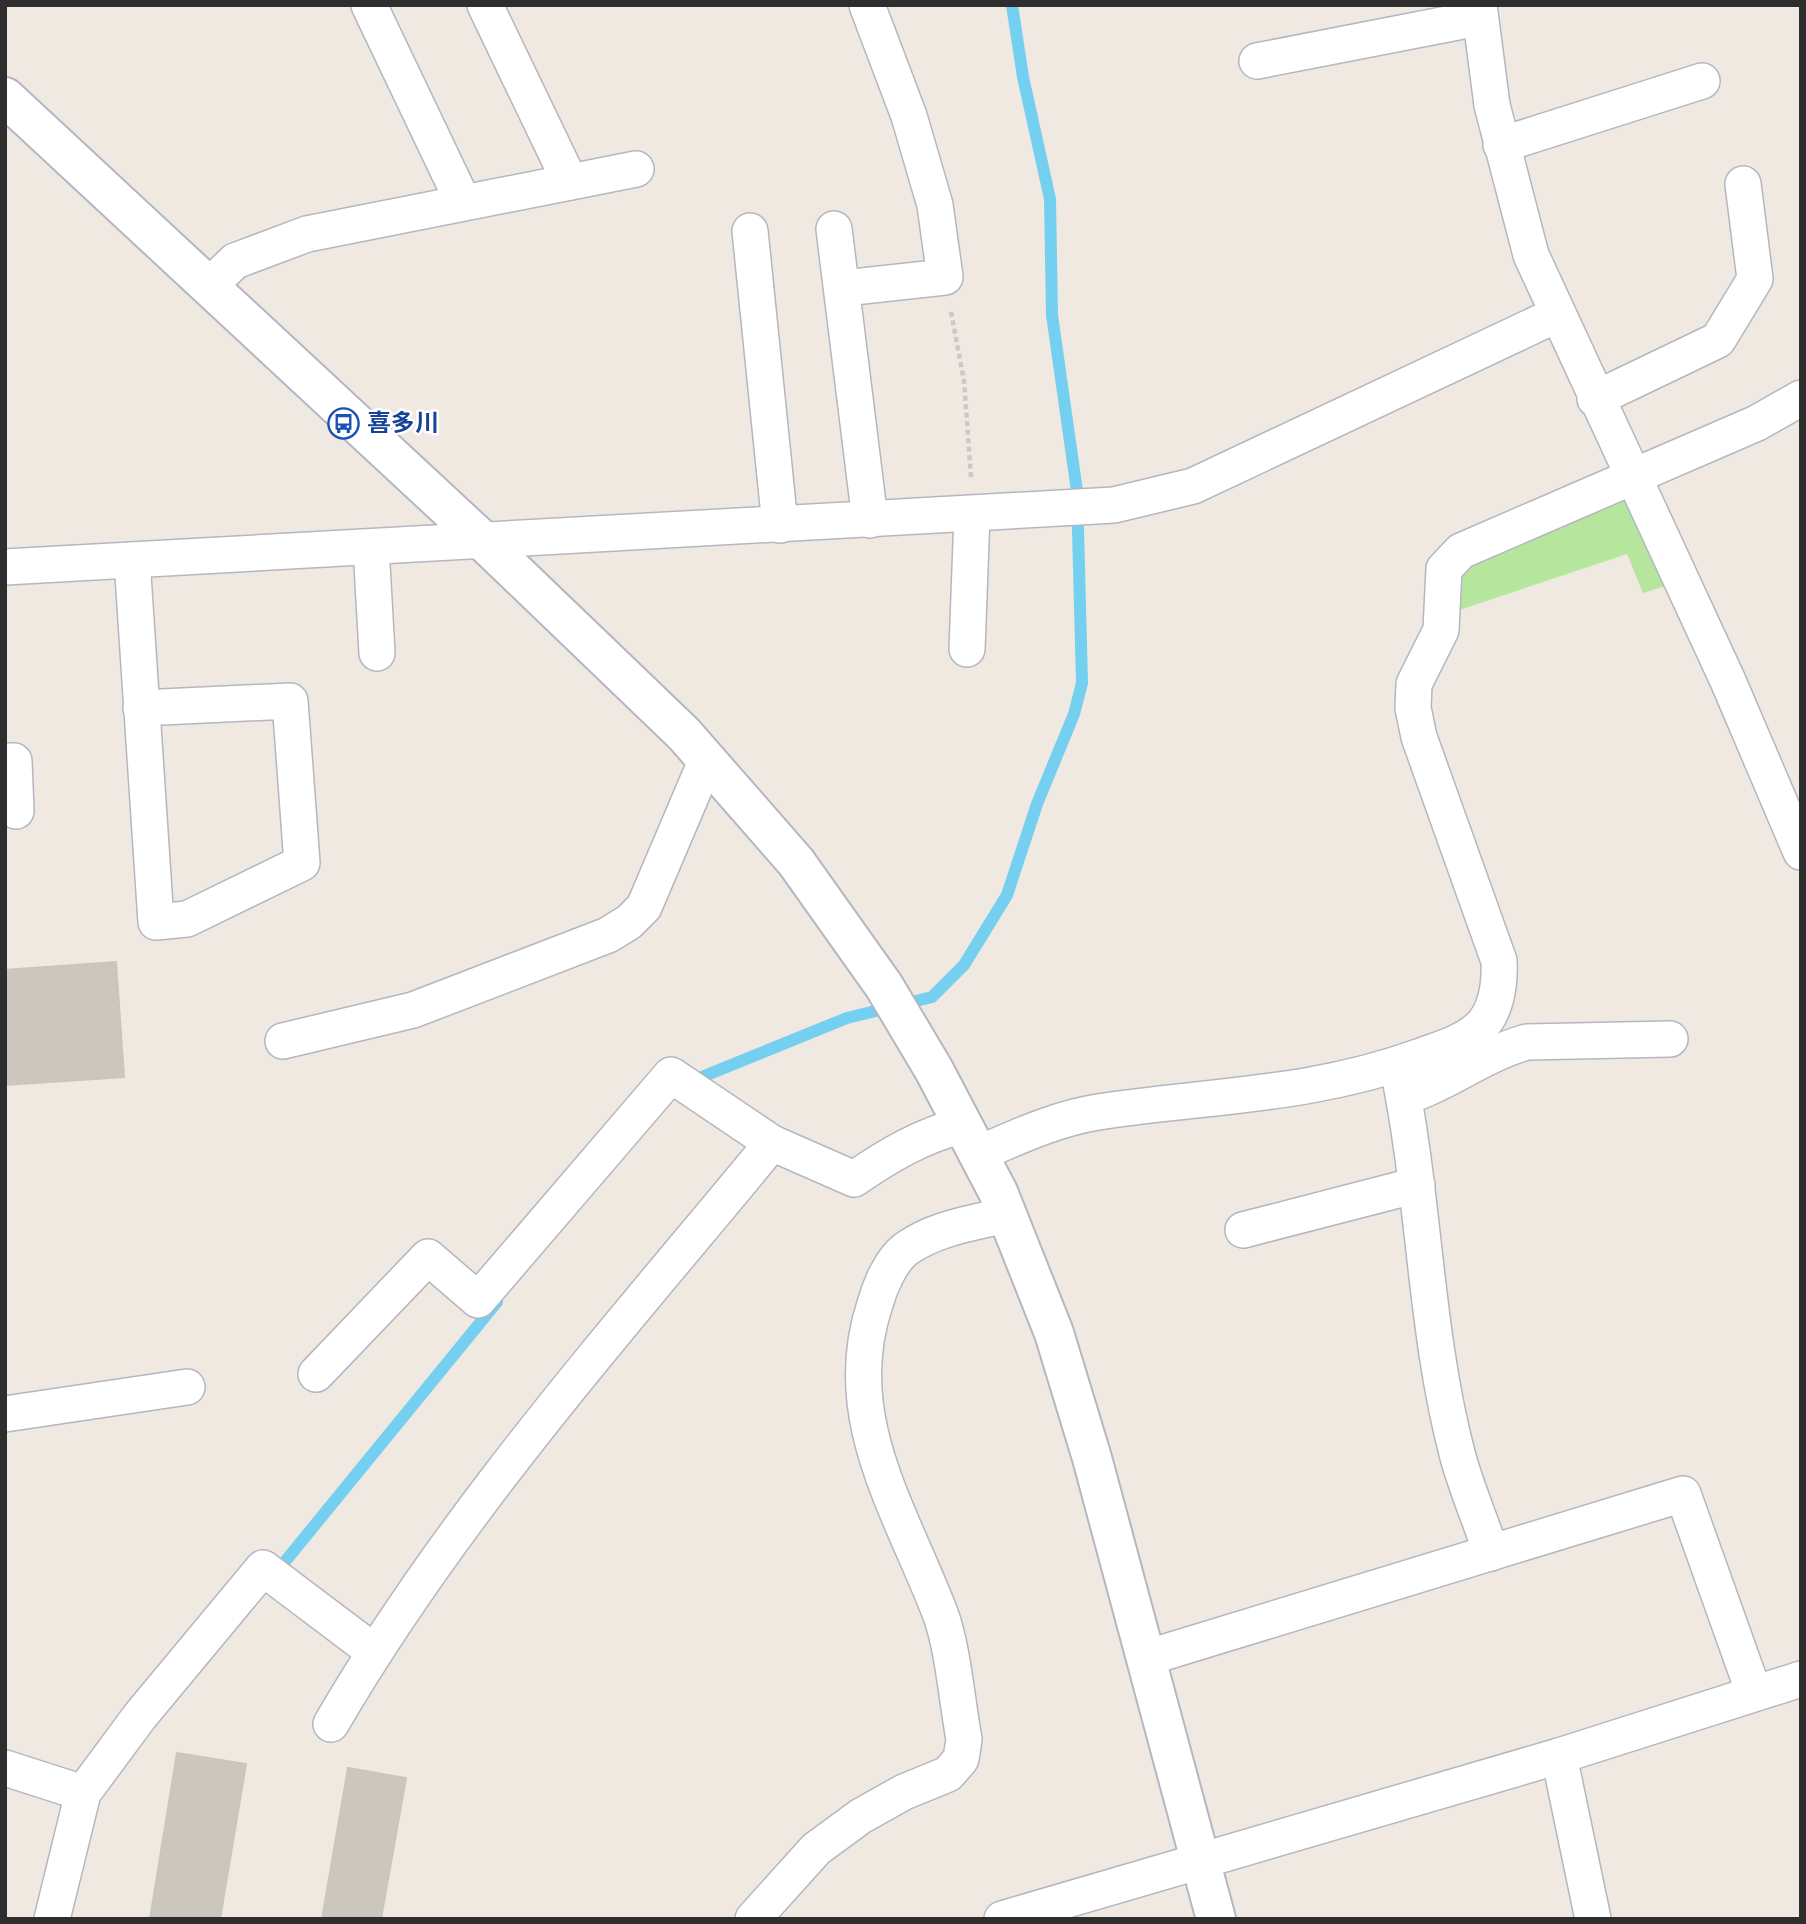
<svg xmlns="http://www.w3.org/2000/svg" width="1806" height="1924" viewBox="0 0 1806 1924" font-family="'Open Sans','Noto Sans JP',sans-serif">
	<rect width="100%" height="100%" fill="#efe9e1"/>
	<polygon fill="#b6e59e" points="1632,477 1678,582 1643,593 1627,554 1441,616 1444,569"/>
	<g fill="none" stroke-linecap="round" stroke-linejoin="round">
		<g stroke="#75cff0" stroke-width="12">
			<polyline points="687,1083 847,1018 932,997 964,965 1007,895 1037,804 1074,714 1082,683 1077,491 1052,315 1050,199 1023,77 1012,5"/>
			<polyline points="274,1575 497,1302"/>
		</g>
	</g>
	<g fill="#cbc7bf" stroke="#cbc5ba" stroke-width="2">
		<polygon points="116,962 124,1077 5,1085 5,970"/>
		<polygon points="177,1753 246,1764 220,1919 150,1919"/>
		<polygon points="348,1768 406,1778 381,1919 322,1919"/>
	</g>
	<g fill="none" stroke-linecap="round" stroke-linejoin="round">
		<defs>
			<g id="minor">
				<polyline points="369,5 463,202"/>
				<polyline points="485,5 570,182"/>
				<polyline points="1479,5 1492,105 1531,255 1728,681 1801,852"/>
				<polyline points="1257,61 1478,18"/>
				<polyline points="1501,145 1702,81"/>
				<polyline points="834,229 870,520"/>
				<polyline points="750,231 780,525"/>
				<polyline points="209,286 235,261 307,234 636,169"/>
				<polyline points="844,288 945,277 935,205 909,116 867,5"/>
				<polyline points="1595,399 1718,340 1755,279 1743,184"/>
				<polyline points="371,547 377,653"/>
				<polyline points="132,560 156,922 187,919 302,863 290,701 141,708"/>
				<polyline points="5,567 1114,505 1193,486 1556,315"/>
				<polyline points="967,649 972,515"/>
				<polyline points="5,761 14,761 16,811"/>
				<polyline points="283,1041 413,1010 608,935 629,922 644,907 707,759"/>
				<path d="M1397,1064C1425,1194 1424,1330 1458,1457C1467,1490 1481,1521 1491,1553"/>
				<path d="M1404,1097C1447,1084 1483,1054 1527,1042L1670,1039"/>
				<path d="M978,1154C1017,1137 1055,1119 1098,1112C1211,1095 1311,1096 1421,1056C1440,1049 1462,1043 1478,1029C1497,1013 1500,983 1499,961L1419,737L1413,708L1414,684L1441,630L1444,569L1461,551L1757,423L1801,398"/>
				<polyline points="1243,1230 1417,1185"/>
				<path d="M316,1374L428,1257L478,1300L671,1075L772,1143L854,1179C889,1155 921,1136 963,1125"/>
				<polyline points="5,1414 187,1387"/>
				<polyline points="1146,1658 1683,1494 1754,1693"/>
				<path d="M331,1724C453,1514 618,1330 772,1143"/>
				<polyline points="1559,1756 1593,1919"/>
				<polyline points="5,1768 83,1793"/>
				<polyline points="52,1919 83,1793 140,1716 263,1568 373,1651"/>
				<path d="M753,1919L816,1849L861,1816L904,1792L948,1774L961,1759L964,1739C957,1702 953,1647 940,1613C901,1511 837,1417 875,1304C880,1286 891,1260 906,1249C935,1228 973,1223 1006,1215"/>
				<polyline points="1002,1919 1559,1756 1801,1679"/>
			</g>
			<polyline id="tertiary" points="5,97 482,540 684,734 796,862 884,986 934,1070 998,1192 1054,1333 1092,1458 1216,1919"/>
		</defs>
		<use href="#minor" stroke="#b4b7c1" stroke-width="38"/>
		<use href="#tertiary" stroke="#b4b7c1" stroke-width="42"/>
		<polyline stroke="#c9c9c9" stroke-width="4.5" stroke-dasharray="5 3.5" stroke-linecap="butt" points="951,312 964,381 971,477"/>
		<use href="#minor" stroke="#fff" stroke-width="35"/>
		<use href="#tertiary" stroke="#fff" stroke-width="38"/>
	</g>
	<defs>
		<symbol id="bus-ring" viewBox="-11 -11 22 22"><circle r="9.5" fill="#fff" stroke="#1a4fb4" stroke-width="1.5"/><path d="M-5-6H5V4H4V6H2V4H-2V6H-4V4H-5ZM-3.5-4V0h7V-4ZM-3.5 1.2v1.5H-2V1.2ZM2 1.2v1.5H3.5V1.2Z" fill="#1a4fb4"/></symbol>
	</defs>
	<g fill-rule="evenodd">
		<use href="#bus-ring" x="326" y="406" width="35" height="35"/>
	</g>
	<g text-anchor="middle" stroke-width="5" stroke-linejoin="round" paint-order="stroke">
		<g font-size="24" font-weight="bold" fill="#164399" stroke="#fff" text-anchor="start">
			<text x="367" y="431">喜多川</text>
		</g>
	</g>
	<rect width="1806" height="1924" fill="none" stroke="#2e2e2e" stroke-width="14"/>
</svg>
